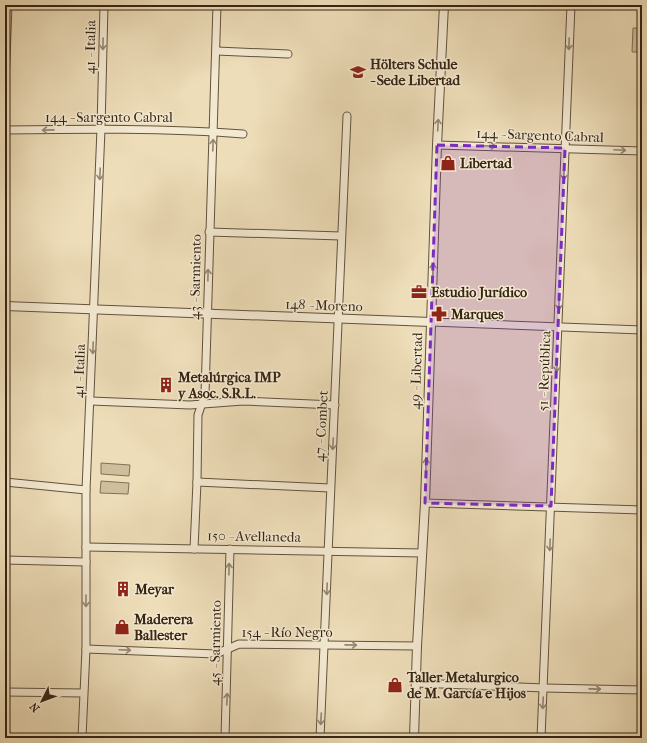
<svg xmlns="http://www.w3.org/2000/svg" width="647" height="743" viewBox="0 0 647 743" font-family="'IM FELL French Canon',serif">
	<rect width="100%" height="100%" fill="#edddb8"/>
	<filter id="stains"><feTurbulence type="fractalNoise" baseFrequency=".005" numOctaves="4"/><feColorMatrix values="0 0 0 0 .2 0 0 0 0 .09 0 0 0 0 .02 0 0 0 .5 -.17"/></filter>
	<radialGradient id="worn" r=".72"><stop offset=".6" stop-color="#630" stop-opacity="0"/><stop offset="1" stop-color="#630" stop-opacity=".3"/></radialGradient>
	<g fill="#cebe9c" stroke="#827158">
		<polygon points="633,28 642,28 642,52 632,52"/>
		<polygon points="101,463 130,465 129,476 101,474"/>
		<polygon points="101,481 129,483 128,494 100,493"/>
	</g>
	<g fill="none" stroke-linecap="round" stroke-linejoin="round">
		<defs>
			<g id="minor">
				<polyline points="217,51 288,54"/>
				<polyline points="5,85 8,5"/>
				<path d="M5,130C84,129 164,128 243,134"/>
				<polyline points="437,145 642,151"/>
				<polyline points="209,232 341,236"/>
				<polyline points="431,322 642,330"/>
				<polyline points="91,401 190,405 243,401 335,405"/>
				<polyline points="5,482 86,490"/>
				<polyline points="197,482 330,488"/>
				<polyline points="425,503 642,510"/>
				<polyline points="86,547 422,553"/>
				<polyline points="194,549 197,482 198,415 205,394 217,5"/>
				<polyline points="5,560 86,562"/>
				<polyline points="86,649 216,654 239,644 417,646"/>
				<polyline points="416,683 544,688 642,690"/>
				<polyline points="5,692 83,693"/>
				<polyline points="82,738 86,649 86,490 101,129 104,5"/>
				<polyline points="225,738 230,549"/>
				<polyline points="320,738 347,116"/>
				<polyline points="541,738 571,5"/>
			</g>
			<g id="tertiary">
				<polyline points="5,306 431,322"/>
				<polyline points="414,738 417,646 425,503 437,145 444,5"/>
			</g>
		</defs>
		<use href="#minor" stroke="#64523c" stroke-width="9"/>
		<use href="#tertiary" stroke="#64523c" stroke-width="10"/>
		<use href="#minor" stroke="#f3e9d1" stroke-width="7"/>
		<use href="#tertiary" stroke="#f3e9d1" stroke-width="8"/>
	</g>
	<defs><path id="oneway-shaft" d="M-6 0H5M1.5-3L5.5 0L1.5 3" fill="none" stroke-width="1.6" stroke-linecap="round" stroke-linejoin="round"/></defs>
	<g stroke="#958672">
		<use href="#oneway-shaft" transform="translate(103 44) rotate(91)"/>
		<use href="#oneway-shaft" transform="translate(569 44) rotate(92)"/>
		<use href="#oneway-shaft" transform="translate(438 125) rotate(-87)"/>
		<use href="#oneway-shaft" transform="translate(48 130) rotate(179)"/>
		<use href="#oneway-shaft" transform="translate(213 145) rotate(-88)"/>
		<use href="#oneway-shaft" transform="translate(490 146) rotate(2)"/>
		<use href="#oneway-shaft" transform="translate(620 150) rotate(3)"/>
		<use href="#oneway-shaft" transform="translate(100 174) rotate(92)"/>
		<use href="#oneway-shaft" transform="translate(564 174) rotate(92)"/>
		<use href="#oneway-shaft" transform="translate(433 269) rotate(-88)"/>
		<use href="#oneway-shaft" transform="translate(208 275) rotate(-89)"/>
		<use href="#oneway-shaft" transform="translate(559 304) rotate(92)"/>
		<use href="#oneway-shaft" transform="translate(93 348) rotate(92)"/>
		<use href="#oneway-shaft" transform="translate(557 366) rotate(92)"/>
		<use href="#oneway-shaft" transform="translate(333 444) rotate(93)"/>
		<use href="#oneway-shaft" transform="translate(426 464) rotate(-88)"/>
		<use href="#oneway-shaft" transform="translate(550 545) rotate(92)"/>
		<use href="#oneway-shaft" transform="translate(229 569) rotate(-89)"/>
		<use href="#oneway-shaft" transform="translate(327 589) rotate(92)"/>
		<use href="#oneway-shaft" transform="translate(86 601) rotate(90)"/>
		<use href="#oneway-shaft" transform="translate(351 645) rotate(1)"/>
		<use href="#oneway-shaft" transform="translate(125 650) rotate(2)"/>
		<use href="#oneway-shaft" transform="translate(595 689) rotate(1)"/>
		<use href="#oneway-shaft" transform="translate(227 699) rotate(-88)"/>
		<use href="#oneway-shaft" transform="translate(543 703) rotate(93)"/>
		<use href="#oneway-shaft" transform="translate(321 719) rotate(93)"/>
	</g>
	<path fill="#7b2cbf" fill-opacity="0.2" stroke="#7b2cbf" stroke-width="3" stroke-dasharray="8 5" stroke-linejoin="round" d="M437,145L565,148L551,506L425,503Z"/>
	<defs>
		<symbol id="school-bare" viewBox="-9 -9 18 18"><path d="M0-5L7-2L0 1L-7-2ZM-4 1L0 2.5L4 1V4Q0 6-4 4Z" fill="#8f2418" stroke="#f3e9d1" stroke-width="2.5" paint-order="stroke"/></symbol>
		<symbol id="shop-bare" viewBox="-9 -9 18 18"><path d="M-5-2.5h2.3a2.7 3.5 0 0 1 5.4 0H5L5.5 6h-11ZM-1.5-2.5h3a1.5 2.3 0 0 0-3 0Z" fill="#8f2418" stroke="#f3e9d1" stroke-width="2.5" paint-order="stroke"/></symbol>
		<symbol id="office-bare" viewBox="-9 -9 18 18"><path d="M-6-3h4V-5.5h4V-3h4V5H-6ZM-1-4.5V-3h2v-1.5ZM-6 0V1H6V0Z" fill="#8f2418" stroke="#f3e9d1" stroke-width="2.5" paint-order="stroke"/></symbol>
		<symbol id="pharmacy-bare" viewBox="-9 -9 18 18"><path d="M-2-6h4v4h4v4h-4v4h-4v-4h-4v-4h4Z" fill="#8f2418" stroke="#f3e9d1" stroke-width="2.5" paint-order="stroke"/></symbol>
		<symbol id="building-bare" viewBox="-9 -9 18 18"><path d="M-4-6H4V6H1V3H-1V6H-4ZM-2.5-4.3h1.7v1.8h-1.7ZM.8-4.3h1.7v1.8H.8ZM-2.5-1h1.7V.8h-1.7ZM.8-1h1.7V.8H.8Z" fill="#8f2418" stroke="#f3e9d1" stroke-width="2.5" paint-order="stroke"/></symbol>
	</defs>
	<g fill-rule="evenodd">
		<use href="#school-bare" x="347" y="61" width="22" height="22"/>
		<use href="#shop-bare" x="437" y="152" width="22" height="22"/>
		<use href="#office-bare" x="408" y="281" width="22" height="22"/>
		<use href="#pharmacy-bare" x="428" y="303" width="22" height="22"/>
		<use href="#building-bare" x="155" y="374" width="22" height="22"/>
		<use href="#building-bare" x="112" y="578" width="22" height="22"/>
		<use href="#shop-bare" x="111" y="616" width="22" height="22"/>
		<use href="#shop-bare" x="384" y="674" width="22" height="22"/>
	</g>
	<g text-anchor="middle" stroke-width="3" stroke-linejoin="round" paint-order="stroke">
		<g font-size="14" fill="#372413" stroke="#f3e9d1">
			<text transform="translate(90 47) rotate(-89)" y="5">41 - Italia</text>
			<text x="109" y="122">144 - Sargento Cabral</text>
			<text transform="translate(540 135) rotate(2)" y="5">144 - Sargento Cabral</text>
			<text transform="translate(195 277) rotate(-89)" y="5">43 - Sarmiento</text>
			<text transform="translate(324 305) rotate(2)" y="5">148 - Moreno</text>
			<text transform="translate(79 371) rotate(-88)" y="5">41 - Italia</text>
			<text transform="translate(416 371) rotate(-88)" y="5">49 - Libertad</text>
			<text transform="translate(544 371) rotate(-88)" y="5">51 - República</text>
			<text transform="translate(321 426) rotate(-87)" y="5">47 - Combet</text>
			<text transform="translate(254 536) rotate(1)" y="5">150 - Avellaneda</text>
			<text x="287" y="637">154 - Río Negro</text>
			<text transform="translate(215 643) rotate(-89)" y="5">45 - Sarmiento</text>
		</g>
		<g font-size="14" font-weight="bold" fill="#372413" stroke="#f3e9d1" text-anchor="start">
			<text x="370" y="69">Hölters Schule<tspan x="370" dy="16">- Sede Libertad</tspan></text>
			<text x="460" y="168">Libertad</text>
			<text x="431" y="297">Estudio Jurídico</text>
			<text x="451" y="319">Marques</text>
			<text x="178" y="382">Metalúrgica IMP<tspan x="178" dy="16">y Asoc. S.R.L.</tspan></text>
			<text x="135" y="594">Meyar</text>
			<text x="134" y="624">Maderera<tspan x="134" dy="16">Ballester</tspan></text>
			<text x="407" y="682">Taller Metalurgico<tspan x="407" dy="16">de M. García e Hijos</tspan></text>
		</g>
	</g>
	<rect width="647" height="743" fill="none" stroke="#edddb8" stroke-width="20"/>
	<rect x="6" y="6" width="635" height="731" fill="none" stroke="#372413" stroke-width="2"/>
	<rect x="10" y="10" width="627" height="723" fill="none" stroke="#372413"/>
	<g transform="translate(42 701) rotate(228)" stroke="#f3e9d1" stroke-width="3" paint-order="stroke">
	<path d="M0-3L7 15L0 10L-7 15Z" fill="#372413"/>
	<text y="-6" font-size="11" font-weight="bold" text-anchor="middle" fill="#372413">N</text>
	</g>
	<rect width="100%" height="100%" filter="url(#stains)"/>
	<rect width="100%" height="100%" fill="url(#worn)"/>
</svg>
